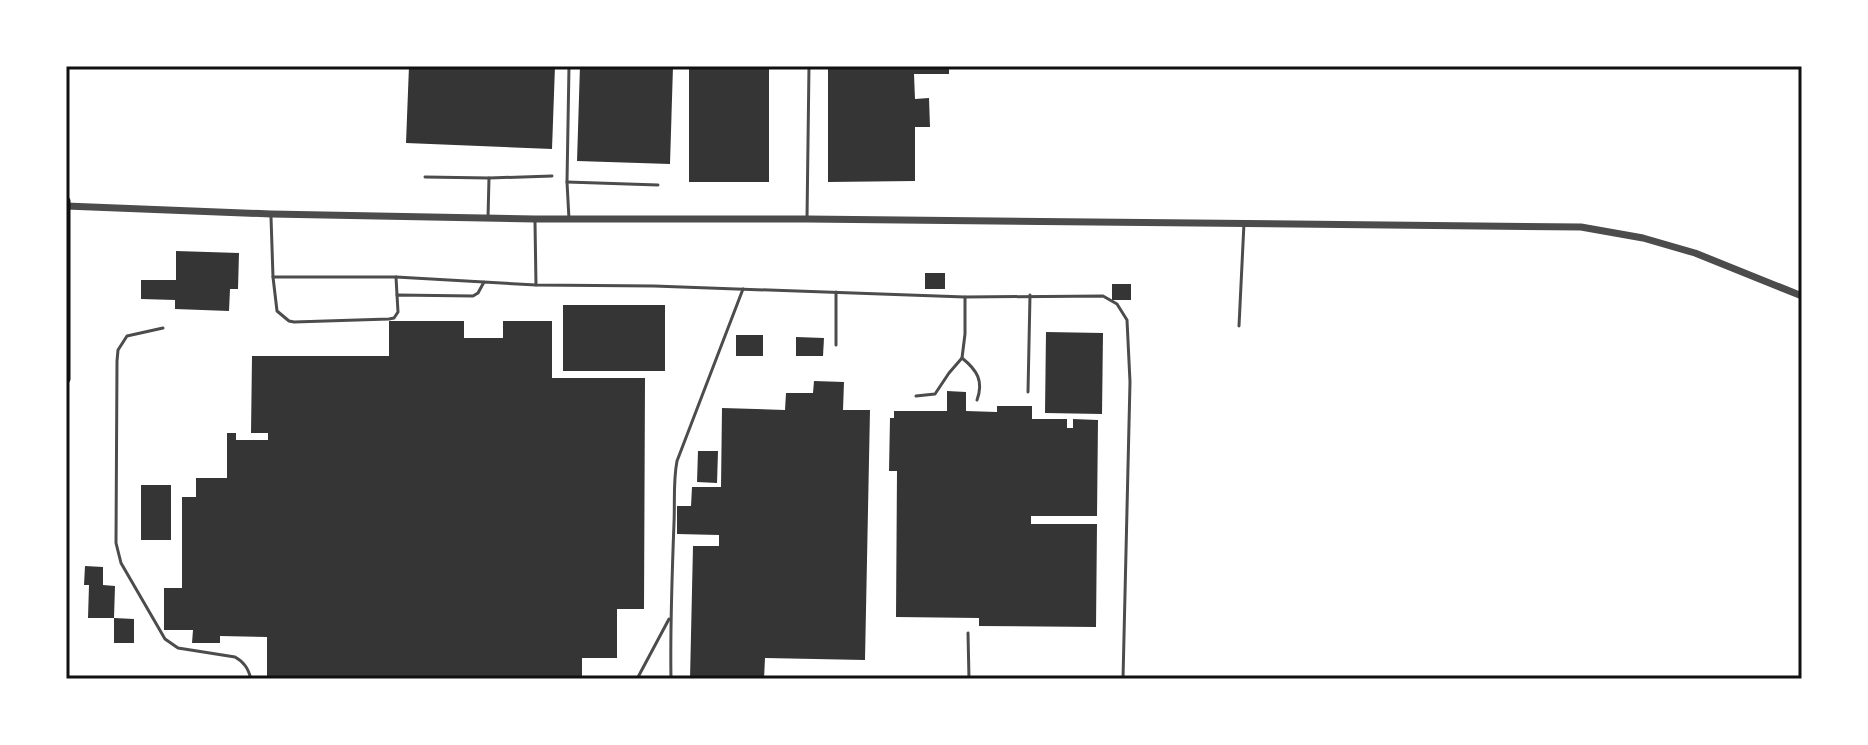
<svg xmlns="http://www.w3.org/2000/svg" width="1868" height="745" viewBox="0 0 1868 745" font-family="'Noto Sans',sans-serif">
	<rect width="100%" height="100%" fill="#fff"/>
	<g fill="#353535">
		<polygon points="409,66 555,66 552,149 406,143"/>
		<polygon points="580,66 673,66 670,164 577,161"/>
		<rect x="689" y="66" width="80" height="116"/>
		<polygon points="828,66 949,66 949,74 914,74 915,99 929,98 930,127 915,127 915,181 828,182"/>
		<polygon points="176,251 239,253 238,289 230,289 229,311 175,309 175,300 141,299 141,280 176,280"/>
		<rect x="925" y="273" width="20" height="16"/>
		<rect x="1112" y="284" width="19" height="16"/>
		<rect x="563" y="305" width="102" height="66"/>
		<polygon points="389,321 464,321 464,338 503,338 503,321 552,321 552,378 645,378 644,609 617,609 617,658 582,658 582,679 267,679 267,637 220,636 220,643 192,643 193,630 164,630 164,588 182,588 182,497 196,497 196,478 227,478 227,433 236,433 236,440 268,440 268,433 251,433 252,356 389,356"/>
		<polygon points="1046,332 1103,333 1102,414 1045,413"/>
		<rect x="736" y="335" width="27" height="21"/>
		<polygon points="796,337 824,338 823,356 796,356"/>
		<polygon points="814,381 844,382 843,410 870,410 865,660 765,658 764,679 690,679 693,546 719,546 719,535 677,534 677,506 691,506 692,487 721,487 722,408 785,410 786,393 813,393"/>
		<polygon points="947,391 966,392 966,411 997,412 997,406 1032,406 1032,419 1067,419 1067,428 1073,428 1073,419 1098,420 1097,516 1031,516 1031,524 1097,524 1096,627 979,626 979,618 896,617 897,471 889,471 890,418 894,418 894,411 947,411"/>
		<polygon points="698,451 718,451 717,483 697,482"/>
		<rect x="141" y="485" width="30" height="55"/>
		<polygon points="85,566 103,567 103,585 115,586 114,618 88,618 89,585 84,585"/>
		<polygon points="114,618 134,619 134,643 114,643"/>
	</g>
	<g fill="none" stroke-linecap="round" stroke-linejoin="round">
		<g stroke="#4c4c4c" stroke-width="3">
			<polyline points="425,177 489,178 552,176"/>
			<polyline points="567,182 658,185"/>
			<polyline points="271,217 273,277"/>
			<polyline points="488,218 489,178"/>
			<polyline points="569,219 567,182 569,66"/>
			<polyline points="807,219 809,66"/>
			<polyline points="535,222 536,285 654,286 965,297 1103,296 1117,304 1127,320 1130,382 1123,679"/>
			<polyline points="396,277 397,295"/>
			<polyline points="484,282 478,293 473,296 397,295 398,312 394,318 389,319 294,322 289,321 277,311 273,277 396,277 536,285"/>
			<polyline points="836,292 836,345"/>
			<polyline points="1239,326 1244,223"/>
			<path d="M163,328L127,336L118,350L117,361L116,543L121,563L165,639L178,648L235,657C244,662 248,668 251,679"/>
			<path d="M962,358C977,370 984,381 977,400"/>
			<polyline points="1028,392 1030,295"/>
			<polyline points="916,396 935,394 949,373 962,358 965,334 965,297"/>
			<polyline points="968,633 969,679"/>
			<polyline points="637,679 669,619"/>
			<path d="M671,679C670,627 672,575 674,523C675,502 673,481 677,461L743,289"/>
		</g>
		<polyline stroke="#4c4c4c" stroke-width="7" points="66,206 271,214 535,219 807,219 1581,227 1643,238 1695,253 1802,296"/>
		<polyline stroke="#111" stroke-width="9" points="66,201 66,379"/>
	</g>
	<rect width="1868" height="745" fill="none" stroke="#ffffff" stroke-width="136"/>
	<rect x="68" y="68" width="1732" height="609" fill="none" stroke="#111" stroke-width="3"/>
</svg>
